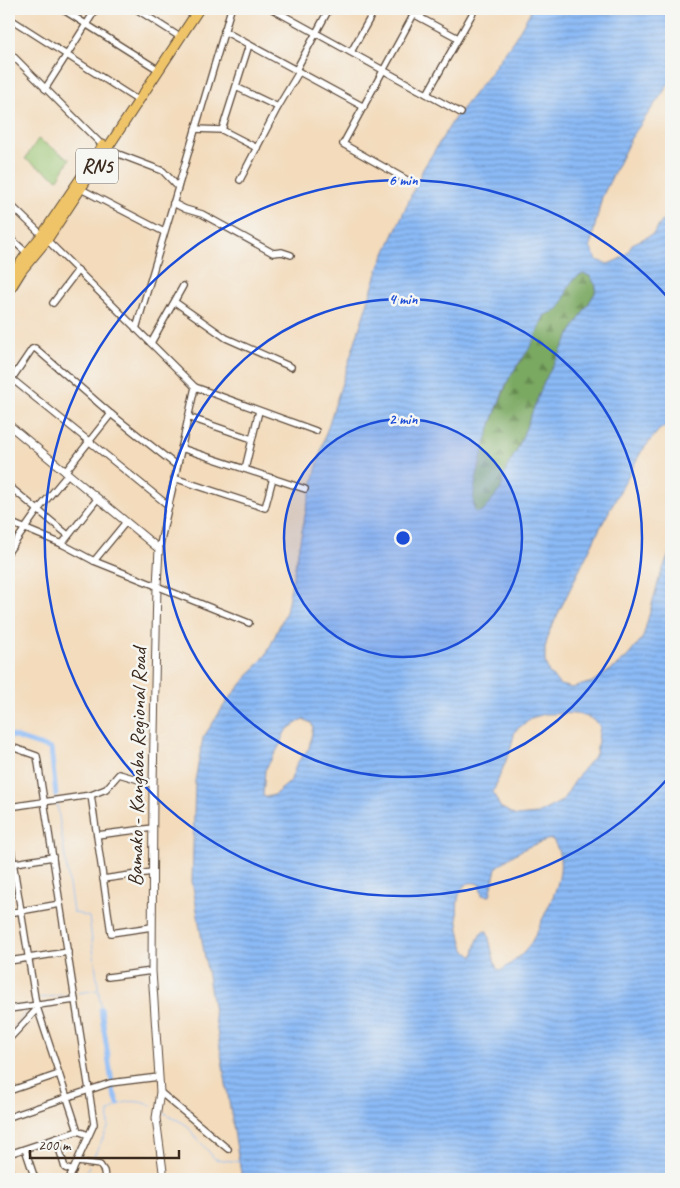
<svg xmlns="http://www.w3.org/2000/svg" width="680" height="1188" viewBox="0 0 680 1188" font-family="Caveat,sans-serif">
	<defs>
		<pattern id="forest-firs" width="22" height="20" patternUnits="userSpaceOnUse" patternTransform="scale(1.25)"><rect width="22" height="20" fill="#7aa962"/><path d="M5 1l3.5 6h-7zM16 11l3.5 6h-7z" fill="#658a50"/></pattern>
		<pattern id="water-rules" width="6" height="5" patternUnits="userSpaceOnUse" patternTransform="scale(1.25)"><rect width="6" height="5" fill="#8bbaf6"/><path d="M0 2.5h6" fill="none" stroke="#7397c7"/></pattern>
	</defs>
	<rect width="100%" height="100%" fill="#f6f6f2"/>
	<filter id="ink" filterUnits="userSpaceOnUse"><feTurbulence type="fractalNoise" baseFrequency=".02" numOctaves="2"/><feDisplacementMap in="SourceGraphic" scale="10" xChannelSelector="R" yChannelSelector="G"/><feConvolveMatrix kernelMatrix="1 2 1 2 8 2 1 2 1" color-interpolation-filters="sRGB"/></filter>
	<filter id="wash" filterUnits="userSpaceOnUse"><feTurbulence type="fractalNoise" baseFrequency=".0096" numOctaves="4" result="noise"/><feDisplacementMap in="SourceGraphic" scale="20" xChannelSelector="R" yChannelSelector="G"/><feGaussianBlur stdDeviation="1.12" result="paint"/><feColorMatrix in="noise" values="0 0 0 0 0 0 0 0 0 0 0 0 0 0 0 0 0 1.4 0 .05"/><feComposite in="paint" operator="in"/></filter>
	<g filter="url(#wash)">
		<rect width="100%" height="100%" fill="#f3dbbc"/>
		<polygon fill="url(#forest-firs)" stroke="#5a6a40" points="583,274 590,276 596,286 595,293 570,334 545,380 517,450 507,467 501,489 483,511 480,513 476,513 473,508 473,490 480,467 484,443 510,376 522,360 545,315 565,293 570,283 579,275"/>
		<polygon fill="#99c370" stroke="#6a7647" points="38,139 70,159 58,179 25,159"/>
		<path fill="url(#water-rules)" stroke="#63728a" fill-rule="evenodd" d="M532,9H671V81L631,138L602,197L590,247L597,260L608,264C620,259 627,257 632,244L653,234L671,209V422L659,430L641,452L599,530L550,630L545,648V662L549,673L560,685L572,688L592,682L617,666L629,655L643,637L659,579L671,549V1179H242L192,881L195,781L203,738L227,701L266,655L286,612L307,505L325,436L379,267L423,169L454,119L488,76L515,38ZM584,274L590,276L596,286L595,293L570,334L545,380L517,450L507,467L501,489L483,511L476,513C463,499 500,393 511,375C518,363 528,353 534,340C538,332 540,323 545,315C549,313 556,312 559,308C568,297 566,278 584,274ZM545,714C566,714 585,710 600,726L596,754L580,773L562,801L537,814L516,816L500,807L493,792L510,751L515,731L531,718ZM303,719L311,723L313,727L309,748L297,763L290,782L274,795L266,797L263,796L265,770L280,745L284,734L289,728ZM550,839L553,840C570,865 554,896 542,920C538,930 533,941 526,950C519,958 510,964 502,970L497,969C492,956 491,944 487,931L482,932L477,941L473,957C470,954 466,952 465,949C457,935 448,873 479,884L482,895L490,896L496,868C516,852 525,847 550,839Z"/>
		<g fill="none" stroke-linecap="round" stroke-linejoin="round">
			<g stroke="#8bbaf6" stroke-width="1">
				<polyline points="57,803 73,912 89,917 101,1009"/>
				<polyline points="78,993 97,990"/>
				<polyline points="40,998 70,994"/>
				<polyline points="9,1031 30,1008"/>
				<polyline points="161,1111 185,1124 215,1159 240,1162"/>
				<path d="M92,1160L108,1128L109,1112C124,1100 132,1099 151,1105"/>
				<polyline points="83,1179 89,1166"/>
			</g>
			<g stroke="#8bbaf6" stroke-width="5">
				<polyline points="9,735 51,749 56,795"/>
				<polyline points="101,1009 113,1090 118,1104"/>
			</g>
		</g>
	</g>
	<g filter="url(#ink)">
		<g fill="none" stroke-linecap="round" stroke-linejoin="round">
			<defs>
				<g id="minor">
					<polyline points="62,9 154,67"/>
					<polyline points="136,9 180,37"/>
					<polyline points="272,9 461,113"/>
					<polyline points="404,9 458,38"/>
					<polyline points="420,17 425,9"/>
					<polyline points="9,18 134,98"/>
					<polyline points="9,18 11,9"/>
					<polyline points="224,31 364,107"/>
					<polyline points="9,52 103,146"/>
					<polyline points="351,52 375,9"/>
					<polyline points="296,70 329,9"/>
					<polyline points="236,87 278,107"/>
					<polyline points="45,89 96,9"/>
					<polyline points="427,94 475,9"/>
					<polyline points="195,129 222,130 257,148"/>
					<polyline points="222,130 249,45"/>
					<polyline points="108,150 163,171 178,187"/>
					<polyline points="240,180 278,107 299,72"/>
					<polyline points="407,180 343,144 414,14"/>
					<polyline points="81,189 164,232"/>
					<polyline points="9,203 42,235"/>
					<polyline points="173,203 185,209 202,214 273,253 282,252 291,255"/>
					<polyline points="9,237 27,253"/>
					<polyline points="47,240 195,387 159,549"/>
					<polyline points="175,302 226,338 291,367"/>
					<polyline points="53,303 78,270"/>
					<polyline points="136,329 231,9"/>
					<polyline points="151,343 183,286"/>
					<polyline points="12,379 169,506"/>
					<polyline points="9,383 32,349 35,348 111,414 177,466"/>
					<polyline points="195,387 316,431"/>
					<polyline points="188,417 252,439"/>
					<polyline points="181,448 305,489"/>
					<polyline points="245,469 259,411"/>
					<polyline points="65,472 111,414"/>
					<polyline points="174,478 265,508 273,478"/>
					<polyline points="9,486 68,535"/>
					<polyline points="9,522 62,544 94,561 249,623"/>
					<polyline points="62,544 98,498"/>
					<polyline points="9,551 38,510 68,474"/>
					<polyline points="94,561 126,522"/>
					<polyline points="9,746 37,756 89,1090 94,1124 69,1179"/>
					<polyline points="91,795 111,933 152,927"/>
					<polyline points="9,807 91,795 106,789 119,774 153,784"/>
					<polyline points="97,835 153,828"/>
					<polyline points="9,837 36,1004 78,1131"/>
					<polyline points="9,864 53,857"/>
					<polyline points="103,879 152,872"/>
					<polyline points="9,913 60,904"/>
					<polyline points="9,961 68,952"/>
					<polyline points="108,977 152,971"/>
					<polyline points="9,1009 75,1000"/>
					<polyline points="9,1039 37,1009"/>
					<polyline points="9,1091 59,1074"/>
					<polyline points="160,1092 228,1149"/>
					<polyline points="9,1117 110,1083 159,1077"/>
					<polyline points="56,1138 65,1168 73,1171"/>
					<polyline points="25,1149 35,1179"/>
					<polyline points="9,1154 78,1131 88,1135"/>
					<polyline points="78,1162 100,1165 104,1171 105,1179"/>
					<polyline points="9,1169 12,1179"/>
				</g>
				<polyline id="tertiary" points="9,425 159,549 157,586 153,784 152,971 160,1092 156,1118 164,1179"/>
				<g id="trunk">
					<polyline points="12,275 27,253 42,235 103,145"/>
					<polyline points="9,291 22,270 47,240 199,9"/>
				</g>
			</defs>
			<use href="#minor" stroke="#574536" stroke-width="8"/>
			<use href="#tertiary" stroke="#574536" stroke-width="9"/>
			<use href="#trunk" stroke="#574536" stroke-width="11"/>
			<use href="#minor" stroke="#fff" stroke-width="5.5"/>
			<use href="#tertiary" stroke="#fff" stroke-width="7"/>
			<use href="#trunk" stroke="#efc469" stroke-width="9"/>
		</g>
	</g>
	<circle cx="403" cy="538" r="119" fill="#1d4ed8" fill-opacity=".12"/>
	<g fill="none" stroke="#1d4ed8" stroke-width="2.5">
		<circle cx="403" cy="538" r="119"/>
		<circle cx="403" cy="538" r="239"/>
		<path d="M671 775A358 358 0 1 1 671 301"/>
	</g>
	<g text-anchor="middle" stroke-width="5" stroke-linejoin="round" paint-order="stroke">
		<rect fill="#f6f6f2" stroke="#73675e" stroke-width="1" x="76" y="148.5" width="42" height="35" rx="4"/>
		<g font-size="20" font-weight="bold" fill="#3b2a1e">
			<text x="97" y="173">RN5</text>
		</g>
		<g font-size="21" fill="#3b2a1e" stroke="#f6f6f2">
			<text transform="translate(137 767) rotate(-89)" y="7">Bamako - Kangaba Regional Road</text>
		</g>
	</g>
	<circle cx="403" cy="538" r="8" fill="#1d4ed8" stroke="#f6f6f2" stroke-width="2.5"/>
	<g font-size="15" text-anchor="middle" font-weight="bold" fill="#1d4ed8" stroke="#f6f6f2" stroke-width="5" stroke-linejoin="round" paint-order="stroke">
		<text x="403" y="185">6 min</text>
		<text x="403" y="304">4 min</text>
		<text x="403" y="424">2 min</text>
	</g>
	<rect width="680" height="1188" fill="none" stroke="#f6f6f2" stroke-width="30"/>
	<path d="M30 1150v8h149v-8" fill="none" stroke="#3b2a1e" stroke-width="2.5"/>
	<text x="38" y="1150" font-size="15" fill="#3b2a1e" stroke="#f6f6f2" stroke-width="4" paint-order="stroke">200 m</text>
</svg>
